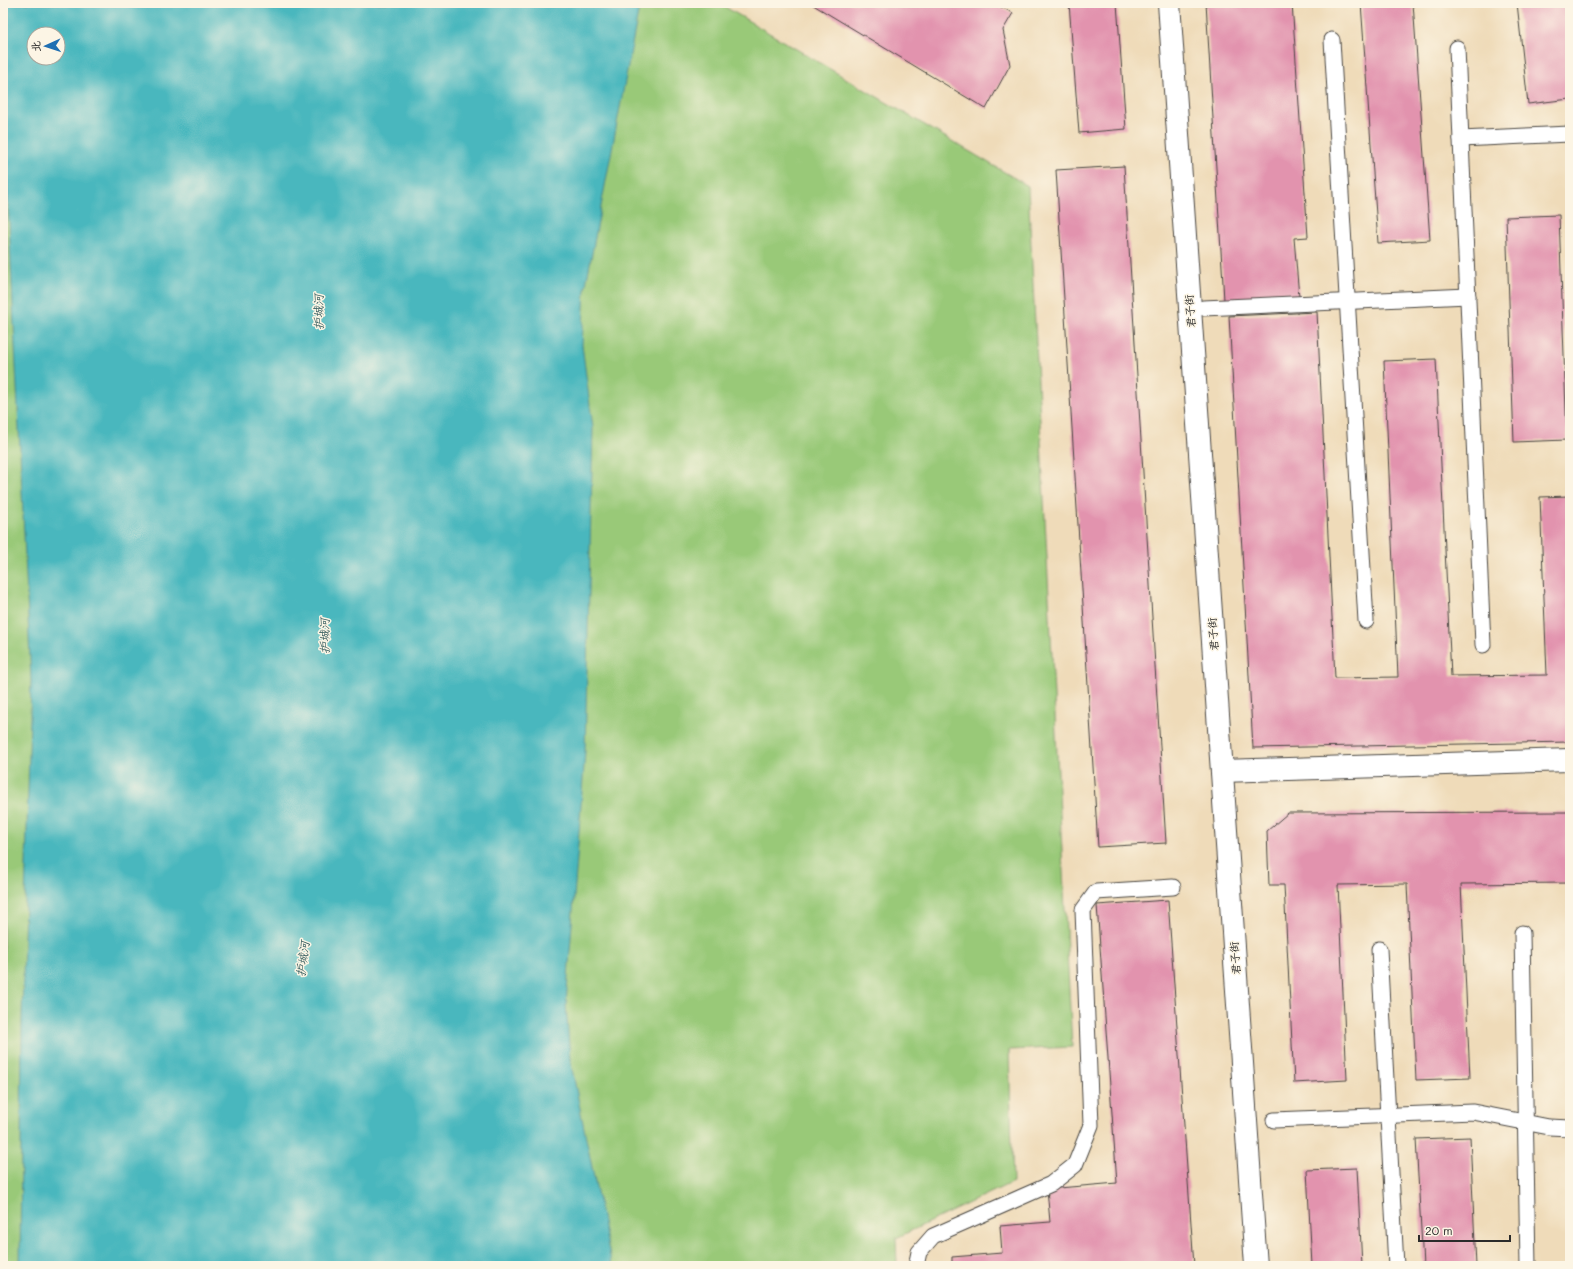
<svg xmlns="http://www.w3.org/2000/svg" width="1573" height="1269" viewBox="0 0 1573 1269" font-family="Mali,'LXGW WenKai TC',sans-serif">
	<rect width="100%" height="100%" fill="#fcf5e5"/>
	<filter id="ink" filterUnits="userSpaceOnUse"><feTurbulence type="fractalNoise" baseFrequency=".025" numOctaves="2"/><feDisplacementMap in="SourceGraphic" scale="8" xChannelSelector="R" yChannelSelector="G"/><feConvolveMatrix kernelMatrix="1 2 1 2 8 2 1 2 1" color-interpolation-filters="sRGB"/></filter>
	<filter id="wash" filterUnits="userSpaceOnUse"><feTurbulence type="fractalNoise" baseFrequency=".012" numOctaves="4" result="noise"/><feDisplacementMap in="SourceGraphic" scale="16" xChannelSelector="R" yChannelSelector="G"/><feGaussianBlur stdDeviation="0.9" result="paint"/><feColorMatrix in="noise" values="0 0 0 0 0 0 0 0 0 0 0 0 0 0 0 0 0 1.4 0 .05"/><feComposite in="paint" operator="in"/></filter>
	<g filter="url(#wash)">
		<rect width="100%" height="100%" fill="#efdbb9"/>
		<g fill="#99c978" stroke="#627a52">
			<polygon points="4,3 39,687 28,1266 3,1266"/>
			<polygon points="619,3 720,4 1028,186 1072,1047 1009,1050 1013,1182 896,1238 897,1266 598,1266 557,1051 557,290"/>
		</g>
		<path fill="#48b7be" stroke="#3a7174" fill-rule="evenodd" d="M3,3H640L585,290L582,345L593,428L585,752L566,1004L570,1059L612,1266H20L22,1014L31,680L3,96ZM34,34H58V58H34Z"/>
		<g id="blocks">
			<g fill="#e293ae">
				<polygon points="810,3 993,3 1013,13 1003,30 1010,65 986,109"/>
				<polygon points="1069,3 1117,3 1126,129 1079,133"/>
				<polygon points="1206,3 1292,3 1308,237 1294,238 1299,297 1224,300"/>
				<polygon points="1361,3 1413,3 1430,240 1378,243"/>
				<polygon points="1517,3 1570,3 1570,99 1528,104"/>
				<polygon points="1124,166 1166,843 1098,847 1056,170"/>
				<polygon points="1559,215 1567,440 1514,442 1506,217"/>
				<polygon points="1317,312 1335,678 1398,677 1384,361 1436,359 1451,676 1547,675 1540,497 1570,496 1570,742 1253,748 1229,316"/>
				<polygon points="1570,812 1570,883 1461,884 1470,1078 1416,1080 1407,884 1338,885 1347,1080 1294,1083 1284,885 1269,885 1267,831 1288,813"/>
				<polygon points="1168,900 1194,1266 952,1266 952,1257 1002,1253 1000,1226 1050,1222 1047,1189 1117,1183 1097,905"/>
				<polygon points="1470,1137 1476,1266 1423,1266 1416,1139"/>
				<polygon points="1357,1168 1362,1266 1312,1266 1307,1170"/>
			</g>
		</g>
	</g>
	<g filter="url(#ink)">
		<use href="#blocks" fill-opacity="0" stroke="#484540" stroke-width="1"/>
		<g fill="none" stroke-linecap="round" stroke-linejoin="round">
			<defs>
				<g id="service">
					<polyline points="1332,40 1366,621"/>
					<polyline points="1457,48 1483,645"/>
					<polyline points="1461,139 1570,134"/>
					<polyline points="1203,308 1468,296"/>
					<polyline points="1522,933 1528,1266"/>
					<polyline points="1379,949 1396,1266"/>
					<polyline points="1274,1120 1473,1112 1549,1127 1570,1128"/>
					<polyline points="916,1266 919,1252 933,1236 1051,1184 1075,1165 1091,1125 1083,910 1096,892 1173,887"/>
				</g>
				<polyline id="minor" points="1222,771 1570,760"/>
				<polyline id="tertiary" points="1169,3 1256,1266"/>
			</defs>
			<use href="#service" stroke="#484540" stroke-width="17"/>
			<use href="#minor" stroke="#484540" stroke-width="24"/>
			<use href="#tertiary" stroke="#484540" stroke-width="24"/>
			<use href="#service" stroke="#fff" stroke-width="15"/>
			<use href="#minor" stroke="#fff" stroke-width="22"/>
			<use href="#tertiary" stroke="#fff" stroke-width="22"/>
		</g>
	</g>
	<g text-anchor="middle" stroke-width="3" stroke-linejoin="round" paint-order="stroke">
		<g font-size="11" fill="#2b2b2b" stroke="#fcf5e5">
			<text transform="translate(1190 311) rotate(-94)" y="4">君子街</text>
			<text transform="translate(1213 634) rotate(-94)" y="4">君子街</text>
			<text transform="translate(1235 958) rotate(-94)" y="4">君子街</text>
		</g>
		<g font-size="12" font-style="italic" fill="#355c5e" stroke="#fcf5e5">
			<text transform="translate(319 312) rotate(-91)" y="4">护城河</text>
			<text transform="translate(325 636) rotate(-91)" y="4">护城河</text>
			<text transform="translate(303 959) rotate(-83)" y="4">护城河</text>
		</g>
	</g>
	<rect width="1573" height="1269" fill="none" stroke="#fcf5e5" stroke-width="16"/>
	<g transform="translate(46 46) rotate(267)"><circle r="19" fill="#fcf5e5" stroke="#a8a49b"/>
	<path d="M0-3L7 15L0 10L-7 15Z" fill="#1f6fb2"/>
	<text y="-6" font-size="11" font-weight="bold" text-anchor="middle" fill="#2b2b2b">北</text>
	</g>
	<path d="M1419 1235v6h91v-6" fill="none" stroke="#2b2b2b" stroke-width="2"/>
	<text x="1425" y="1235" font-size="12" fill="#2b2b2b" stroke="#fcf5e5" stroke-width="3" paint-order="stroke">20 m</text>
</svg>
